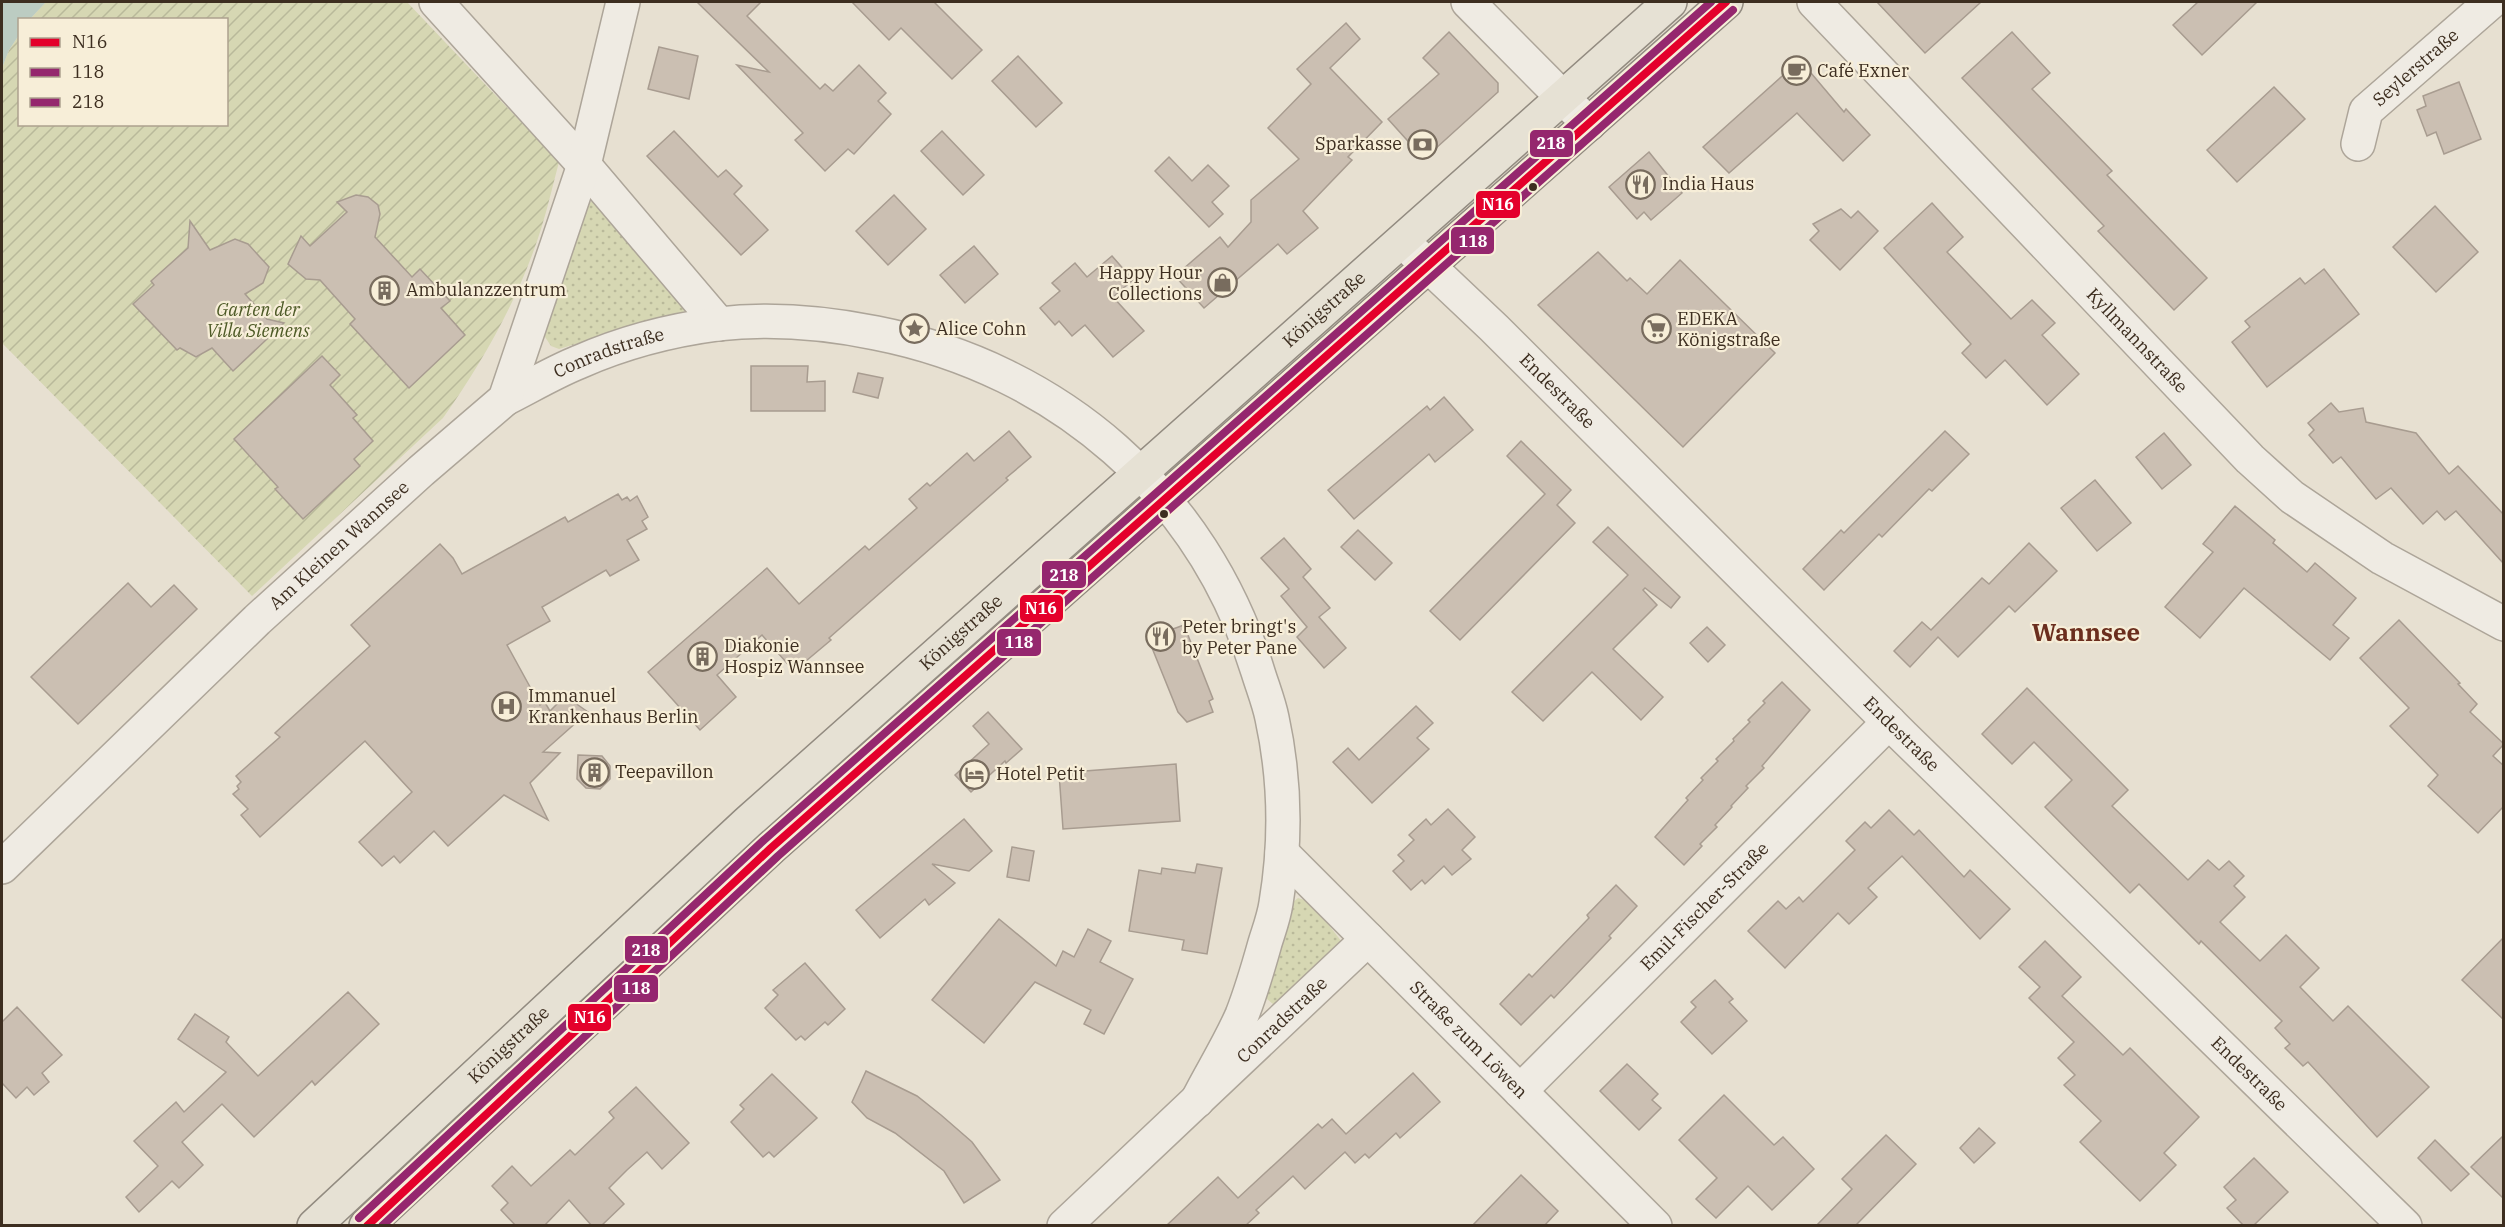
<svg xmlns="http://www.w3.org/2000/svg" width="2505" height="1227" viewBox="0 0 2505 1227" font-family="'IBM Plex Serif',serif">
	<defs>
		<pattern id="grass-dots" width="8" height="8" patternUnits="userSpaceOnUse" patternTransform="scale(1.5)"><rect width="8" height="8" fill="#d6d7b3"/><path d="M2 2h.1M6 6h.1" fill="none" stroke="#b9b99a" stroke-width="1.8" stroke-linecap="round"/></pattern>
		<pattern id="garden-furrows" width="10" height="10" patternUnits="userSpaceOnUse" patternTransform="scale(1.5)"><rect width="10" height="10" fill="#d6d7b3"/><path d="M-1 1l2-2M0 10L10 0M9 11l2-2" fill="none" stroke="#b9b99a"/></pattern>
	</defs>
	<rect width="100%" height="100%" fill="#e7e0d1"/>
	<g fill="url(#grass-dots)">
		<polygon points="595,199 689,310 559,349 551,346 543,334 584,207"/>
		<polygon points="1298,898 1311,902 1345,946 1274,1005 1267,999 1266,990 1287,907"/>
	</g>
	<path fill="url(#garden-furrows)" d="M46,2H407L559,162C553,184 548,207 541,229C520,296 484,360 443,418L252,596L2,343V68L9,50L19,35L20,124H226V20L30,19Z"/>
	<polygon fill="#bcccc2" points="2,2 46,2 30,19 20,20 19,35 9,50 2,68"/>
	<g fill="#cbbfb2" stroke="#a89c90" stroke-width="1.5">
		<polygon points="697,2 761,2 747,16 820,89 825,84 833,91 859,65 886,93 878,101 891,114 854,154 848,149 825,171 795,140 803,133 737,65 769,72"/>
		<polygon points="852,2 934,2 982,50 952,79 901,28 889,40"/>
		<polygon points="1877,2 1981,2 1925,53"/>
		<polygon points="2198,2 2257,2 2202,55 2173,25"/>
		<polygon points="1346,23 1360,39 1330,68 1382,122 1348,157 1352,160 1303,211 1318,228 1287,254 1278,244 1204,308 1175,276 1220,237 1228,247 1251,222 1251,200 1299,159 1268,128 1311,84 1297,69"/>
		<polygon points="1449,32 1498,83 1498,92 1424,159 1388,119 1439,74 1423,58"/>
		<polygon points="2012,32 2050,73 2032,89 2112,171 2107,175 2207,278 2174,310 2098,231 2104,226 1962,78"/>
		<polygon points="659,47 698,56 689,99 648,89"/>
		<polygon points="1018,56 1062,103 1036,127 992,81"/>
		<polygon points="1800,60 1844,112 1846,109 1870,135 1843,161 1797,113 1729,173 1703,147"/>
		<polygon points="2459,82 2481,139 2444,154 2436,132 2427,136 2417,110 2426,106 2423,96"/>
		<polygon points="2274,87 2305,119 2237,182 2207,150"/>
		<polygon points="674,131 718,177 726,170 742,186 734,194 768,230 741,255 647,156"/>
		<polygon points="942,131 984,175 963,195 921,151"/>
		<polygon points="1649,152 1682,193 1651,220 1644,212 1637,219 1609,187"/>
		<polygon points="1169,157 1192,181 1208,165 1229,186 1212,202 1223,214 1209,227 1155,171"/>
		<polygon points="356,195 368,197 378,205 380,214 375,237 412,277 420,269 450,301 441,308 465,335 409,388 350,324 355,319 320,280 306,279 288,264 301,236 310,246 347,212 337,202"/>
		<polygon points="894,195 926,229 888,265 856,231"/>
		<polygon points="1932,203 1963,237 1947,252 2011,319 2032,300 2055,323 2042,335 2079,374 2047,405 2005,360 1986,378 1962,353 1971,344 1884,248"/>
		<polygon points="2435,206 2478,252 2436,292 2393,247"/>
		<polygon points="1841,209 1851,218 1858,211 1878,231 1840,270 1810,240 1819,231 1813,224"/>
		<polygon points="190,221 210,250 235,239 248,244 269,267 263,283 245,294 267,319 284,323 233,371 212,348 196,357 180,348 177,350 133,304 154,285 151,281 188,248"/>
		<polygon points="974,246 998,274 965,303 940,275"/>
		<polygon points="1598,252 1627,281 1630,278 1647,294 1680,260 1775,353 1683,447 1538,305"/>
		<polygon points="1112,256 1133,280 1113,297 1144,331 1113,357 1085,325 1072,336 1059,321 1055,325 1040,308 1060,291 1052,283 1075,263 1087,277"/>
		<polygon points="2324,269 2359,314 2267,387 2232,342 2250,327 2245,321 2300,278 2305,284"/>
		<polygon points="322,356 340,375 330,385 357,415 353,418 373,441 354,459 360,466 303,519 275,489 278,487 234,439"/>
		<polygon points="751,366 808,366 807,382 825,381 825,411 751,411"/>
		<polygon points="858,373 883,378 878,398 853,392"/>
		<polygon points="1444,397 1473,430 1435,462 1429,454 1354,519 1328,490 1427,406 1430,410"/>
		<polygon points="2331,403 2339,412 2363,408 2366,422 2416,433 2449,474 2458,466 2504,515 2504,564 2456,511 2445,520 2437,511 2423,524 2391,488 2376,499 2341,457 2333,463 2309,435 2314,430 2308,423"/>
		<polygon points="1009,431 1031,457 1006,478 1008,480 829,638 831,640 794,671 762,635 717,675 736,697 700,730 648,672 767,568 799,604 865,546 869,550 917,508 909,499 927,483 930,486 967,453 974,461"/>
		<polygon points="1945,431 1969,454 1932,491 1929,489 1882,537 1879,534 1824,590 1803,569 1841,530 1844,533"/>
		<polygon points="2164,433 2191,465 2162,489 2136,457"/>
		<polygon points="1521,441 1571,490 1557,505 1575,523 1460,640 1430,611 1545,494 1507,456"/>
		<polygon points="2095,480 2131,523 2097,551 2061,508"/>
		<polygon points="618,494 622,500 627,497 630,501 637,496 648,517 642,521 647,529 627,540 639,560 610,576 606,570 542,607 550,621 507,645 540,705 544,701 550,711 565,696 588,712 543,752 560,753 530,783 548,820 504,795 448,846 434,831 400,863 394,856 382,866 359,842 412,792 365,741 260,837 241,815 248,809 233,794 239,789 237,786 241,782 236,776 280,737 275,733 370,646 351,625 440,544 453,558 462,574 565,517 568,522"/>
		<polygon points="2235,506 2275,540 2273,543 2307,572 2315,563 2356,598 2333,625 2349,638 2330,660 2244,588 2200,638 2165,607 2213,552 2203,544"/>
		<polygon points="1608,527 1680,597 1671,608 1645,588 1643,590 1657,605 1613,649 1663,697 1641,720 1592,672 1543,721 1512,692 1628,575 1593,542"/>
		<polygon points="1358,530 1392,563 1375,580 1341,547"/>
		<polygon points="1284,538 1311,569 1303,577 1330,608 1319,617 1346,648 1324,668 1297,637 1307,627 1281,596 1289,589 1261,558"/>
		<polygon points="2029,543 2057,571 2015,612 2009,606 1958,657 1938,637 1910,667 1894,651 1922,622 1931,630 1982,578 1989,584"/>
		<polygon points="128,583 151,607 174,585 197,609 78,724 31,677"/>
		<polygon points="2399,620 2460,683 2458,684 2477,704 2470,712 2504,744 2493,756 2504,766 2504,806 2478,833 2428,786 2438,775 2390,726 2409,708 2360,658"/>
		<polygon points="1184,625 1213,699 1209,701 1213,712 1187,722 1178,712 1148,638"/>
		<polygon points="1707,627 1725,645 1708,662 1690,643"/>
		<polygon points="1782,682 1810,710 1762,766 1764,768 1746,786 1748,788 1731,806 1732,807 1715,825 1717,827 1700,844 1702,846 1684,865 1655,837 1688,800 1686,798 1703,780 1701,778 1718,761 1716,759 1734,741 1733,739 1750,722 1748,720 1765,703 1763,701"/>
		<polygon points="2027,688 2128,790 2112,806 2188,880 2208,860 2219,870 2229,861 2244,876 2234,886 2245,897 2220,922 2260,961 2286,935 2319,968 2300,987 2333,1021 2348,1006 2429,1087 2377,1137 2308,1062 2303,1066 2285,1048 2290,1044 2275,1028 2282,1021 2201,941 2199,944 2139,884 2130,893 2045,807 2072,780 2034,742 2012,764 1982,734"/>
		<polygon points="1416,706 1433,723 1417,738 1429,749 1372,803 1333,762 1348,748 1359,760"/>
		<polygon points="988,712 1022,749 1006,763 1005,761 971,792 955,775 989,744 973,726"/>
		<polygon points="578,755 602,756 610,766 610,779 600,789 586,788 577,779"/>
		<polygon points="1176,764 1180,821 1063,829 1059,773"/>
		<polygon points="1448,809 1475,837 1462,850 1471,859 1452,875 1444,866 1425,884 1422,880 1411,890 1393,871 1404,861 1398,855 1414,840 1409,835 1426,819 1431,825"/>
		<polygon points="1889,810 1914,835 1919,830 1964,877 1970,870 2010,909 1980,939 1902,856 1868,888 1877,897 1849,924 1838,913 1785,968 1748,931 1778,901 1786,909 1799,897 1803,902 1855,850 1846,841 1865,822 1871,828"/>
		<polygon points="964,819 992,851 969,871 932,864 955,883 929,905 925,899 880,938 856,910"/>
		<polygon points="1012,847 1034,851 1029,881 1007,877"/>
		<polygon points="1197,864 1222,868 1207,954 1182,950 1184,940 1129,931 1139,870 1161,874 1162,868 1195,873"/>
		<polygon points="1616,885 1637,906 1609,936 1611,938 1554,998 1551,995 1521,1025 1500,1004 1529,974 1532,977 1589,918 1587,915"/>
		<polygon points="999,919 1056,966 1063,951 1074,957 1088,929 1111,941 1100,962 1133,979 1104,1034 1084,1024 1091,1010 1035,982 984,1043 932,1000"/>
		<polygon points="2504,937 2504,1020 2462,980"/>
		<polygon points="2045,941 2081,977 2062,996 2123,1055 2130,1048 2199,1117 2164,1153 2176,1165 2140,1201 2080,1142 2101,1121 2064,1085 2075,1075 2058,1058 2074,1042 2029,998 2040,987 2019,967"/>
		<polygon points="805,963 845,1009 828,1025 825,1022 805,1040 801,1036 796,1040 765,1008 778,995 773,990"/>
		<polygon points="1715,980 1733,999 1729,1002 1747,1021 1712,1054 1681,1022 1696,1007 1691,1002"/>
		<polygon points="348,992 379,1024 315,1085 312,1081 254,1137 222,1104 182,1142 203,1165 179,1188 172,1181 139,1212 126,1197 158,1166 134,1141 176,1102 184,1112 226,1072 178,1039 195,1014 229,1037 226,1042 258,1076"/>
		<polygon points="17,1007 62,1055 42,1073 49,1082 34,1095 27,1087 16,1098 2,1083 2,1022"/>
		<polygon points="1627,1064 1658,1094 1652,1100 1661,1108 1639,1130 1600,1091"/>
		<polygon points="866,1071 917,1096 941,1115 972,1142 1000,1180 964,1203 944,1171 895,1133 867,1118 852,1102"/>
		<polygon points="1413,1073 1440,1102 1400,1138 1396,1133 1369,1158 1365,1154 1355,1163 1345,1152 1305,1189 1293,1176 1256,1210 1259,1213 1245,1226 1166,1226 1218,1177 1238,1198 1318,1124 1322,1128 1332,1119 1346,1134"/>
		<polygon points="772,1074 817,1118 774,1157 769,1152 763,1157 731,1122 744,1109 740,1105"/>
		<polygon points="636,1087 689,1143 662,1169 647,1152 627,1170 609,1188 624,1204 601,1226 592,1226 569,1200 544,1226 516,1226 501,1210 508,1203 492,1186 512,1166 531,1186 570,1150 575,1155 614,1118 609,1112"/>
		<polygon points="1724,1095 1774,1145 1783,1137 1814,1169 1772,1210 1748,1186 1716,1218 1696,1199 1717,1178 1679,1140"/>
		<polygon points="1979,1128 1995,1143 1974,1163 1960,1148"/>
		<polygon points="1886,1135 1916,1164 1855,1226 1816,1226 1852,1189 1842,1179"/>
		<polygon points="2504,1135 2504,1199 2471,1167"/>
		<polygon points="2435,1140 2469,1174 2451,1191 2418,1158"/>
		<polygon points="2254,1158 2288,1192 2253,1226 2244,1226 2227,1208 2236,1200 2224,1187"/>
		<polygon points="1521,1175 1558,1211 1544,1226 1472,1226"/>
	</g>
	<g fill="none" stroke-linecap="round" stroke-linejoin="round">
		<defs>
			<g id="minor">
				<polyline points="436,2 584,165 719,324"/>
				<polyline points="1468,2 1589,124"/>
				<path id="s1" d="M1814,2L2250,459L2292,497L2382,558L2504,624"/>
				<path id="s2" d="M2358,144L2366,111L2491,2"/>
				<path id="s3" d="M1402,241L1494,328L1903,736L2405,1226"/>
				<path id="s4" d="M505,399C529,387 554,372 579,362C622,343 672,330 718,324C770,318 826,323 876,333C1059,369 1203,494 1258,672C1263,688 1269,703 1272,718C1285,778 1286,843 1276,903C1274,917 1269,930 1265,943C1258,968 1251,992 1242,1015C1229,1045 1211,1073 1197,1101"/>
				<path id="s5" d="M1282,853L1655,1226"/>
				<path id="s6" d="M2,867L257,620L421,471L505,399L584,165L623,2"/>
				<path id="s7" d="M1520,1091L1889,722"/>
				<path id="s8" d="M1064,1226L1368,939"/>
			</g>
			<g id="major">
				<path id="s9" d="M314,1226L748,822L1670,2"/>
				<polyline points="366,1226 771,848 1726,2"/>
			</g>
		</defs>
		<use href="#minor" stroke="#ada599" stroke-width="36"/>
		<use href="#major" stroke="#928b80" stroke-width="36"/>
		<use href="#minor" stroke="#efebe3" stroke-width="33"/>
		<use href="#major" stroke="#e6e1d4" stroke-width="33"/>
		<defs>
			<polyline id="bus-1" points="367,1226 771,848 1726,2"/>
			<polyline id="bus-2" points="382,1226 778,856 1733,10"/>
			<polyline id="bus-3" points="359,1218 764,840 1711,2"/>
		</defs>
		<use href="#bus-1" stroke="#f7eed8" stroke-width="12"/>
		<use href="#bus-2" stroke="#f7eed8" stroke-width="12"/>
		<use href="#bus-3" stroke="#f7eed8" stroke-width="12"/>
		<use href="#bus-1" stroke="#e4002b" stroke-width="8"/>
		<use href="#bus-2" stroke="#95276e" stroke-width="8"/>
		<use href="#bus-3" stroke="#95276e" stroke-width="8"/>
	</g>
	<defs>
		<symbol id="cafe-ring" viewBox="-11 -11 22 22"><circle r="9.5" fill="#f7eed8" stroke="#786c5e" stroke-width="1.5"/><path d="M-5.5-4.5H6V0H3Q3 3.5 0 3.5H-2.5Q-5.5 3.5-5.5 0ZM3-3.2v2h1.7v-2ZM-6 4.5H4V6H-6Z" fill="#786c5e"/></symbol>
		<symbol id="bank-ring" viewBox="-11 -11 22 22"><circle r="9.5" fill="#f7eed8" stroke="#786c5e" stroke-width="1.5"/><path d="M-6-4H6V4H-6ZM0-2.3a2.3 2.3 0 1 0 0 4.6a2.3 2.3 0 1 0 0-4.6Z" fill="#786c5e"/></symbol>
		<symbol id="restaurant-ring" viewBox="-11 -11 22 22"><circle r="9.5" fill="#f7eed8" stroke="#786c5e" stroke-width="1.5"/><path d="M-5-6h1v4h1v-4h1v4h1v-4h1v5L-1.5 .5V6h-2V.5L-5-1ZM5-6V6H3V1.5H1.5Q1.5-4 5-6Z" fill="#786c5e"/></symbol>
		<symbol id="shop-ring" viewBox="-11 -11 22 22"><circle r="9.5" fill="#f7eed8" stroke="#786c5e" stroke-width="1.5"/><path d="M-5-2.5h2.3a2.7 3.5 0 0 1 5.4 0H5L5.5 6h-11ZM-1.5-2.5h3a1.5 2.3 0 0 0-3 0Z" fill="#786c5e"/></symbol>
		<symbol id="building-ring" viewBox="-11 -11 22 22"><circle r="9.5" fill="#f7eed8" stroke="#786c5e" stroke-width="1.5"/><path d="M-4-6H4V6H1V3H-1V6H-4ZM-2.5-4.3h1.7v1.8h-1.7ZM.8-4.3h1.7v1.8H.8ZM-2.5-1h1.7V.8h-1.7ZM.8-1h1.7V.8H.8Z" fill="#786c5e"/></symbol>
		<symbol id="sight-ring" viewBox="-11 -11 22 22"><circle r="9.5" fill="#f7eed8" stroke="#786c5e" stroke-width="1.5"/><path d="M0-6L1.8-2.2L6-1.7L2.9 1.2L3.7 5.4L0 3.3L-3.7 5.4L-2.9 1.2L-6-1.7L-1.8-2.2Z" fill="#786c5e"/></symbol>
		<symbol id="supermarket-ring" viewBox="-11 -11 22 22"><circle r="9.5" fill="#f7eed8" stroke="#786c5e" stroke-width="1.5"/><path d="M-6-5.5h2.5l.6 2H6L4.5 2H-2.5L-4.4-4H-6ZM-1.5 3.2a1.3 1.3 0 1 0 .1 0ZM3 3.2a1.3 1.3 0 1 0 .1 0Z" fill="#786c5e"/></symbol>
		<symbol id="hospital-ring" viewBox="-11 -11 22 22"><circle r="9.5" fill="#f7eed8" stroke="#786c5e" stroke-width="1.5"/><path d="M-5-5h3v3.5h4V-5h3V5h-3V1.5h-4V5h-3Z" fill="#786c5e"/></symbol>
		<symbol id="hotel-ring" viewBox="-11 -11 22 22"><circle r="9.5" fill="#f7eed8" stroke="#786c5e" stroke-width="1.5"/><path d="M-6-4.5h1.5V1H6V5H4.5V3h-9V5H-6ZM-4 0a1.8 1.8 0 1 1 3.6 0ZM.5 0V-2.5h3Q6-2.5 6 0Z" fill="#786c5e"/></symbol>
	</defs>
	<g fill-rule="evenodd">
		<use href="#cafe-ring" x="1780" y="54" width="33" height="33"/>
		<use href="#bank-ring" x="1406" y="128" width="33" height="33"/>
		<use href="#restaurant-ring" x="1624" y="168" width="33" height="33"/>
		<use href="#shop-ring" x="1206" y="266" width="33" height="33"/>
		<use href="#building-ring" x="368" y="274" width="33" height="33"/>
		<use href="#sight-ring" x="898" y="312" width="33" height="33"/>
		<use href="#supermarket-ring" x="1640" y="312" width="33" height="33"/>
		<use href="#restaurant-ring" x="1144" y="620" width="33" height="33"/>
		<use href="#building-ring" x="686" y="640" width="33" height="33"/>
		<use href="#hospital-ring" x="490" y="690" width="33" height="33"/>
		<use href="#building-ring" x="578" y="756" width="33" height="33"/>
		<use href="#hotel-ring" x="958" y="758" width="33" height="33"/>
	</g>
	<g fill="#3d2e20" stroke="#f7eed8" stroke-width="2">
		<circle cx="1533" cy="187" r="5"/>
		<circle cx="1164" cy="514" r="5"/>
	</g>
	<g text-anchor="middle" stroke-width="4.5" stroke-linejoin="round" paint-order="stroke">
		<g font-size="18" fill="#3d2e20" stroke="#f7eed8">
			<text dy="6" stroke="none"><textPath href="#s2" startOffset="100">Seylerstraße</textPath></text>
			<text dy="6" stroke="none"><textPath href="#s9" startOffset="1364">Königstraße</textPath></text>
			<text dy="6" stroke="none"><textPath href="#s1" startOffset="468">Kyllmannstraße</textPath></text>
			<text dy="6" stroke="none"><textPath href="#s4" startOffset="114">Conradstraße</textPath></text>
			<text dy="6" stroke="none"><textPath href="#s3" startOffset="216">Endestraße</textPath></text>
			<text dy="6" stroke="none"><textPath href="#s6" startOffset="466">Am Kleinen Wannsee</textPath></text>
			<text dy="6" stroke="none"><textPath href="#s9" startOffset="878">Königstraße</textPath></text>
			<text dy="6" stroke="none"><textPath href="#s3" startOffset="702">Endestraße</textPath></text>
			<text dy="6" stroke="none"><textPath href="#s7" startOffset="261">Emil-Fischer-Straße</textPath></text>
			<text dy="6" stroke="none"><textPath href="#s8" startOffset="300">Conradstraße</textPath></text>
			<text dy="6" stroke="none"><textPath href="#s5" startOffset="264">Straße zum Löwen</textPath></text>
			<text dy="6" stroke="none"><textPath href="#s9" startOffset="266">Königstraße</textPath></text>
			<text dy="6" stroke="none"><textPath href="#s3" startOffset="1188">Endestraße</textPath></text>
		</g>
		<g font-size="18" fill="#3d2e20" stroke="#f7eed8" text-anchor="start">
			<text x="1817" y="77">Café Exner</text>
			<text x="1402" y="150" text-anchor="end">Sparkasse</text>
			<text x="1662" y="190">India Haus</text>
			<text x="1202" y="279" text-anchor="end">Happy Hour<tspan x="1202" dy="21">Collections</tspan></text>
			<text x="406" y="296">Ambulanzzentrum</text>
			<text x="1677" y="325">EDEKA<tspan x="1677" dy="21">Königstraße</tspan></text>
			<text x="936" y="335">Alice Cohn</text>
			<text x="1182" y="633">Peter bringt's<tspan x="1182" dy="21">by Peter Pane</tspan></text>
			<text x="724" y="652">Diakonie<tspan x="724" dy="21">Hospiz Wannsee</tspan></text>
			<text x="528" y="702">Immanuel<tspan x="528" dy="21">Krankenhaus Berlin</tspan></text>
			<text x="615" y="778">Teepavillon</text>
			<text x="996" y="780">Hotel Petit</text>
		</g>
		<g font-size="18" font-style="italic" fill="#4d5a26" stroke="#f7eed8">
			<text x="258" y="316">Garten der<tspan x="258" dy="21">Villa Siemens</tspan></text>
		</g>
		<g font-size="24" font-weight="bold" fill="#6b2e1e" stroke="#f7eed8">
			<text x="2086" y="641">Wannsee</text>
		</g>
	</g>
	<g stroke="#f7eed8" stroke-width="2">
		<rect x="1529" y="129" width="45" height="29" rx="6" fill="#95276e"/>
		<rect x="1475" y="190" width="46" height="29" rx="6" fill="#e4002b"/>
		<rect x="1450" y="226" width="45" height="29" rx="6" fill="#95276e"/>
		<rect x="1041" y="560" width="46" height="29" rx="6" fill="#95276e"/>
		<rect x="1019" y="594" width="45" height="29" rx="6" fill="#e4002b"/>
		<rect x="996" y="628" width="46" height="29" rx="6" fill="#95276e"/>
		<rect x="624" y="935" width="45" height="29" rx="6" fill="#95276e"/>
		<rect x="613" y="974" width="46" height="29" rx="6" fill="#95276e"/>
		<rect x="567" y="1003" width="45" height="29" rx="6" fill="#e4002b"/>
	</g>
	<g font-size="16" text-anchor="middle" font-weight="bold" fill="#fff">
		<text x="1551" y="149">218</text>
		<text x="1498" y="210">N16</text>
		<text x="1473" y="247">118</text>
		<text x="1064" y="581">218</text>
		<text x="1041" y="614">N16</text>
		<text x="1019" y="648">118</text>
		<text x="646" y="956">218</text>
		<text x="636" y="994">118</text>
		<text x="590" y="1023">N16</text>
	</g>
	<rect width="2505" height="1227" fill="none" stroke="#3d2e20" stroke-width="6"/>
	<rect x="18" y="18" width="210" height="108" fill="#f7eed8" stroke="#ada18e" stroke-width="1.5"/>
	<rect x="30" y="38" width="30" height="9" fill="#e4002b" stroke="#ada18e" stroke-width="1.5"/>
	<text x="72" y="48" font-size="18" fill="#3d2e20">N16</text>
	<rect x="30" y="68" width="30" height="9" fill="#95276e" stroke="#ada18e" stroke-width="1.5"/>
	<text x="72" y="78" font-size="18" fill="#3d2e20">118</text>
	<rect x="30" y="98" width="30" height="9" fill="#95276e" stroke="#ada18e" stroke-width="1.5"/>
	<text x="72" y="108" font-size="18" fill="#3d2e20">218</text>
</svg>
